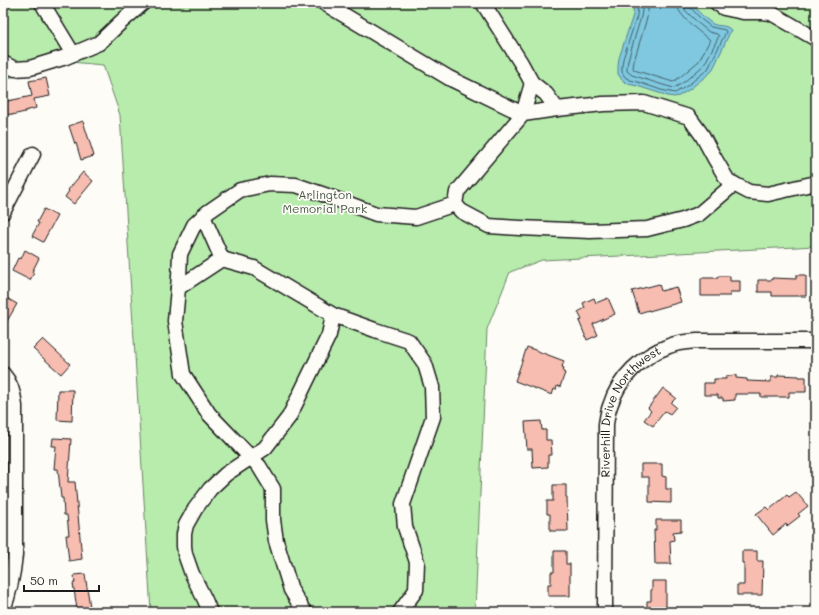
<svg xmlns="http://www.w3.org/2000/svg" width="819" height="615" viewBox="0 0 819 615" font-family="Mali,sans-serif">
	<rect width="100%" height="100%" fill="#fdfcf7"/>
	<filter id="ink" filterUnits="userSpaceOnUse"><feTurbulence type="fractalNoise" baseFrequency=".025" numOctaves="2"/><feDisplacementMap in="SourceGraphic" scale="8" xChannelSelector="R" yChannelSelector="G"/><feConvolveMatrix kernelMatrix="1 2 1 2 8 2 1 2 1" color-interpolation-filters="sRGB"/></filter>
	<g filter="url(#ink)">
		<polygon fill="#b8ecad" stroke="#6a8464" points="3,3 816,3 816,246 542,260 510,272 487,329 475,612 151,612 120,115 103,65 59,61 3,80"/>
		<path fill="#7fc8df" stroke="#578391" d="M634,3H691C697,10 705,19 713,24C719,27 726,24 731,30L715,65L711,72L690,89L679,96L674,97L668,96L637,86L628,84L622,80L618,74V66L619,58L633,15Z"/>
		<g fill="none" stroke-linecap="round" stroke-linejoin="round">
			<g stroke="#44616a" stroke-width="1">
				<polyline points="638,3 637,16 623,59 622,66 622,72 625,77 630,80 638,82 661,90 675,93 687,86 708,69 726,32 725,30 711,27 702,20 690,7 688,3"/>
				<polyline points="643,3 641,17 628,60 627,66 627,71 632,75 663,85 674,88 684,82 704,65 719,36 717,34 709,32 699,24 685,10 683,3"/>
				<path d="M649,3L647,18L634,61L633,68L634,70L673,82L680,77L699,61L710,40L709,39C701,34 685,20 680,12C678,9 677,6 677,3"/>
			</g>
		</g>
		<g fill="#f7bdb1" stroke="#1c1c1c">
			<polygon points="46,78 50,96 34,99 36,108 25,111 25,112 12,115 12,114 3,115 3,102 32,96 29,81"/>
			<polygon points="83,121 94,156 81,160 76,143 75,144 69,126"/>
			<polygon points="83,172 93,181 74,204 65,197 69,191 68,190"/>
			<polygon points="44,209 57,216 43,242 32,236 39,223 37,222"/>
			<polygon points="25,250 39,258 32,272 34,273 30,280 12,271 18,258 21,259"/>
			<polygon points="796,275 806,275 806,296 772,296 772,292 758,292 758,280 772,280 772,278 796,279"/>
			<polygon points="718,276 730,276 730,281 740,281 740,292 730,292 730,296 701,296 701,278 718,278"/>
			<polygon points="659,284 661,291 676,287 681,302 649,311 649,310 639,313 632,291"/>
			<polygon points="3,296 17,304 3,328"/>
			<polygon points="594,298 596,303 608,298 615,314 593,324 598,335 587,340 579,321 582,320 578,312 585,308 583,303"/>
			<polygon points="43,339 70,364 61,374 33,349"/>
			<polygon points="527,347 564,361 562,367 564,368 563,372 565,373 560,387 557,386 556,390 554,389 552,395 515,381"/>
			<polygon points="736,375 736,378 747,379 747,381 771,382 771,377 778,377 778,375 799,376 799,377 806,377 806,392 789,392 789,397 761,397 761,394 735,394 735,400 723,401 723,398 718,398 718,395 704,395 704,383 714,383 714,379 726,379 726,376"/>
			<polygon points="663,388 676,398 671,403 676,407 670,414 665,411 653,426 644,420 651,411 648,408"/>
			<polygon points="58,390 73,390 72,421 57,420"/>
			<polygon points="541,421 542,430 546,430 546,440 551,440 552,455 548,455 548,467 533,468 532,449 527,449 525,422"/>
			<polygon points="53,438 71,439 68,482 75,482 82,559 69,561 66,535 69,535 67,515 64,515 63,498 61,498 58,469 54,469 56,446 52,446"/>
			<polygon points="641,464 662,464 662,476 666,477 666,489 671,489 671,503 649,502 649,477 641,477"/>
			<polygon points="553,485 566,485 566,497 567,497 568,531 550,531 550,514 547,514 547,501 553,501"/>
			<polygon points="796,492 808,506 798,514 800,516 787,526 786,524 773,535 756,514 766,507 769,510 787,495 789,497"/>
			<polygon points="656,520 681,520 681,531 673,532 674,540 670,541 671,564 655,564 654,530 656,530"/>
			<polygon points="554,551 566,551 566,564 570,564 570,596 548,596 548,584 551,584 551,572 554,572"/>
			<polygon points="742,551 757,551 757,561 763,561 762,595 737,595 737,585 744,585 744,563 742,563"/>
			<polygon points="85,574 90,607 77,609 73,583 75,583 74,575"/>
			<polygon points="652,581 666,581 666,612 650,612 650,611 647,611 647,601 651,601 651,590 652,590"/>
		</g>
		<g fill="none" stroke-linecap="round" stroke-linejoin="round">
			<defs>
				<g id="minor">
					<polyline points="42,3 73,54"/>
					<polyline points="324,3 449,78 523,114 532,83"/>
					<polyline points="483,3 521,63 532,83 546,94 557,109 603,104 644,103 689,117 702,135 715,159 728,181 749,192 768,194 816,183"/>
					<polyline points="717,3 724,8 743,12 762,12 771,13 816,39"/>
					<polyline points="3,63 15,69 30,68 66,57 99,43 121,22 143,3"/>
					<polyline points="557,109 523,114 457,192 455,204 461,211 489,226 520,228 590,231 647,229 683,220 699,214 734,184"/>
					<polyline points="3,212 33,154"/>
					<polyline points="203,216 222,259"/>
					<polyline points="178,288 222,259 254,268 333,315 375,330 409,341 425,364 432,387 433,417 403,504 405,527 417,562 416,590 400,612"/>
					<path d="M3,374C11,383 14,395 15,406V555C13,575 10,592 3,610"/>
					<polyline points="210,612 205,600 192,574 185,554 184,546 184,534 186,525 195,509 210,489 226,474 265,448 289,417 329,335 333,315"/>
					<polyline points="305,612 303,610 291,590 276,541 273,520 273,489 259,466 209,414 183,374 175,321 179,277 180,254 194,225 208,212 240,190 270,184 296,185 325,195 376,214 416,217 455,204"/>
					<path id="s1" d="M605,612L606,424C607,418 608,411 610,406C619,377 642,356 669,346C678,342 687,342 697,341H816"/>
				</g>
			</defs>
			<use href="#minor" stroke="#1c1c1c" stroke-width="17"/>
			<use href="#minor" stroke="#fdfcf7" stroke-width="14"/>
		</g>
	</g>
	<g text-anchor="middle" stroke-width="3.5" stroke-linejoin="round" paint-order="stroke">
		<g font-size="12" fill="#4b5a48" stroke="#fdfcf7">
			<text x="325" y="199">Arlington<tspan x="325" dy="14">Memorial Park</tspan></text>
		</g>
		<g font-size="12" fill="#1c1c1c" stroke="#fdfcf7">
			<text dy="4" stroke="none"><textPath href="#s1" startOffset="209">Riverhill Drive Northwest</textPath></text>
		</g>
	</g>
	<rect width="819" height="615" fill="none" stroke="#fdfcf7" stroke-width="16"/>
	<rect x="8" y="8" width="803" height="599" fill="none" stroke="#1c1c1c" stroke-width="1.5" filter="url(#ink)"/>
	<path d="M24 585v6h75v-6" fill="none" stroke="#1c1c1c" stroke-width="2"/>
	<text x="30" y="585" font-size="12" fill="#1c1c1c" stroke="#fdfcf7" stroke-width="3" paint-order="stroke">50 m</text>
</svg>
